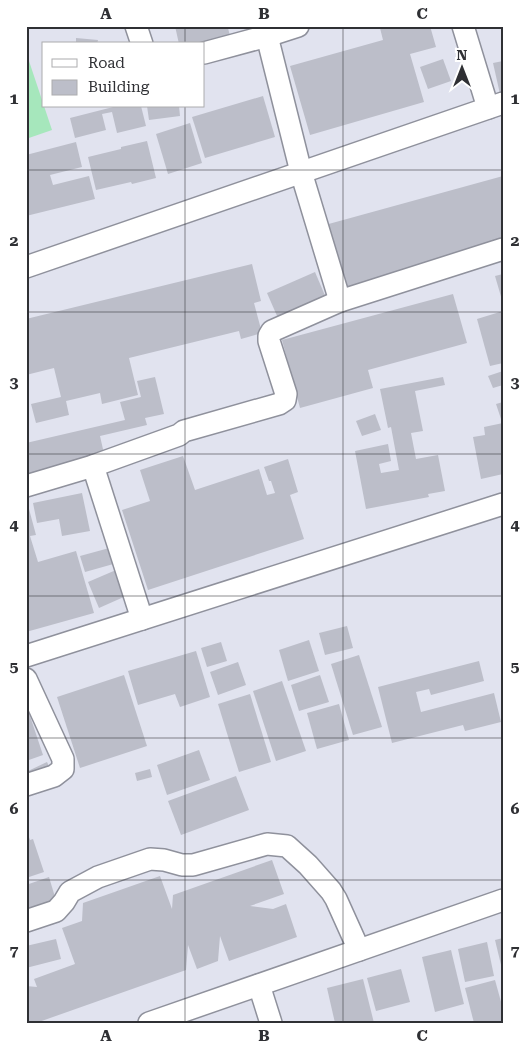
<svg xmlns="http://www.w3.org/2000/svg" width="529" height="1049" viewBox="0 0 529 1049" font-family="'Roboto Serif',serif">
	<rect width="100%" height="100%" fill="#e1e3ef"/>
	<polygon fill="#a6e7bc" points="26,52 52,130 26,139"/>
	<g fill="#bcbec9">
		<polygon points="175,26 234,26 234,27 228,28 231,40 204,44 179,44"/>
		<polygon points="388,26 430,26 436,47 410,54 424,102 310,135 290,66 383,40 380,28"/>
		<polygon points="76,38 98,40 97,44 76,44"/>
		<polygon points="443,59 451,81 428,89 420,67"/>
		<polygon points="503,61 503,94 500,94 493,63"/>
		<polygon points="263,96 275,137 205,158 192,117"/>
		<polygon points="117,106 141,106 146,126 117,133 112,112 102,114 106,130 75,138 70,118"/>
		<polygon points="147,106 179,106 180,116 149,120"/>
		<polygon points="190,123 202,163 168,174 156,134"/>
		<polygon points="147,141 156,178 132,184 131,182 96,190 88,157 121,149 121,147"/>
		<polygon points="76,142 82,167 50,175 53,185 89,176 95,199 26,216 26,155"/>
		<polygon points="503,176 503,252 345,296 325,225"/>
		<polygon points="252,264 261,301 254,303 262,333 241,339 239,331 129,358 138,395 102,404 100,393 66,401 69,415 36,423 31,404 61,397 54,368 26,375 26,319"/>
		<polygon points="315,272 329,305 281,325 267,293"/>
		<polygon points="503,274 503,300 502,300 495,276"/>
		<polygon points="453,294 467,343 368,370 373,388 300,408 282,340"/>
		<polygon points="503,311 503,363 490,366 477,319"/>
		<polygon points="503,371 503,385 493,388 488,376"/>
		<polygon points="155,377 164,414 145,418 147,425 100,436 107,467 26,486 26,443 125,420 120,402 141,397 137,381"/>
		<polygon points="443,377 445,385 415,391 423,431 411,433 416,459 438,455 445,491 428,494 429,497 366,509 355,451 388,444 391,461 379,464 381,473 399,470 391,427 388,428 380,389"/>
		<polygon points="503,402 503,422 502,422 496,404"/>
		<polygon points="375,414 381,430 362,436 356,421"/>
		<polygon points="503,423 503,474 481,479 473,437 485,435 484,427"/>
		<polygon points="183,456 195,490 259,469 267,495 275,493 271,481 269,481 264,467 288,459 298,492 290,495 304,539 148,590 122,510 150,501 140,470"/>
		<polygon points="82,493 90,531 62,536 59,519 37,523 33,503"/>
		<polygon points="29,509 36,535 30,536 38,562 76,551 94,613 26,632 26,510"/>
		<polygon points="113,547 117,563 85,572 80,556"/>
		<polygon points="123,567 135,592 99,608 88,582"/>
		<polygon points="347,626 353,648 325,655 319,633"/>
		<polygon points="309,640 319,671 288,681 279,650"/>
		<polygon points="221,642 227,661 207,667 201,648"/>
		<polygon points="196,651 210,697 180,707 175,694 138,705 128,671"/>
		<polygon points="359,655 382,727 353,735 331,664"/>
		<polygon points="479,661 484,681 431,695 429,689 416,692 421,712 494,693 501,722 465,731 463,725 392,743 378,687"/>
		<polygon points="238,662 246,685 218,695 210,672"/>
		<polygon points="124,675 147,746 80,768 57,697"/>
		<polygon points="320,675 329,702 299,711 291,685"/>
		<polygon points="282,681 306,751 276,761 253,691"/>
		<polygon points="250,694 271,762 239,772 218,704"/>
		<polygon points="26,704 43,755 26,761"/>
		<polygon points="339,704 349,740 317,749 307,713"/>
		<polygon points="199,750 210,780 167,795 157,765"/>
		<polygon points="47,762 54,777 35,786 28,771"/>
		<polygon points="150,769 152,777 137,781 135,773"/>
		<polygon points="236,776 249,810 181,835 168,801"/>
		<polygon points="26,829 30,840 33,839 44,872 26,878"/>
		<polygon points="272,860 284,894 250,906 273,909 286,904 297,937 229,961 220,936 218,961 197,969 188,945 186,970 36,1023 26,1023 26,986 37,987 34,979 75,964 62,928 82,921 83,903 160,876 172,909 173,895"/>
		<polygon points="49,877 61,917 26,927 26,885"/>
		<polygon points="503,938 503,969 502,969 495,940"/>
		<polygon points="56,939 61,959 26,968 26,946"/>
		<polygon points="487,942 494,976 465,982 458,949"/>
		<polygon points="451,950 464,1004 435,1012 422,957"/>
		<polygon points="401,969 410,1002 376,1011 367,978"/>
		<polygon points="363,979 374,1023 335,1023 327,988"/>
		<polygon points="495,980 503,1009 503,1023 474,1023 465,988"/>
	</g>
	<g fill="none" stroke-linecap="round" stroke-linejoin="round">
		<defs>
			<g id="street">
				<polyline points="136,26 142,44"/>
				<polyline points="298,26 267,36 301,172 340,301"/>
				<polyline points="463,26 488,108"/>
				<polyline points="204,53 267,36"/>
				<polyline points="26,267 503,103"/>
				<polyline points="93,466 142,619"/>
				<polyline points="26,486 93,466 179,435 184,431 279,404 285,400 286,394 269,341 269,336 272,331 340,301 503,249"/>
				<polyline points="26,656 503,504"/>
				<polyline points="26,679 63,759 63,769 54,776 26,785"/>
				<polyline points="26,921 56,911 64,902 70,892 98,877 150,859 164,860 182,865 193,865 267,844 287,846 308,865 331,891 336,899 359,950"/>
				<polyline points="259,985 271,1023"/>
				<polyline points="149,1023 503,900"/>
			</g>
		</defs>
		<use href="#street" stroke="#8f919c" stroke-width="24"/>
		<use href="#street" stroke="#fff" stroke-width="21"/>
	</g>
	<path fill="none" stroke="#2f3034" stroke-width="1" stroke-opacity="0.55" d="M185,26V44M343,26V1023M185,106V1023M26,170H503M26,312H503M26,454H503M26,596H503M26,738H503M26,880H503"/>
	<rect width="529" height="1049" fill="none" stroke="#ffffff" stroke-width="55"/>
	<rect x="42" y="42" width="162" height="65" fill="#ffffff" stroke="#acacae"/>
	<rect x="52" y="59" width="25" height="8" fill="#ffffff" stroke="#acacae"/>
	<text x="88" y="68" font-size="15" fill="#2f3034">Road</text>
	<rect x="52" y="80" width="25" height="15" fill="#bcbec9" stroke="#acacae"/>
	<text x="88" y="92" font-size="15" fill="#2f3034">Building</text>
	<g transform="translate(462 68)" stroke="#ffffff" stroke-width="4" paint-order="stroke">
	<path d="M0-4L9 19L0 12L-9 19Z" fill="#2f3034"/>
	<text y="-8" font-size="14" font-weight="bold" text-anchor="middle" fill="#2f3034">N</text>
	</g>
	<rect x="28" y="28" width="474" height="994" fill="none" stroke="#2f3034" stroke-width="2"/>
	<g font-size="16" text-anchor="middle" font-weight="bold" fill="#2f3034">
		<text x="106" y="19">A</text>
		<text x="264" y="19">B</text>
		<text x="422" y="19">C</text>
		<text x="14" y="104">1</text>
		<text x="515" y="104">1</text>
		<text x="14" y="246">2</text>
		<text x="515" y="246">2</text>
		<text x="14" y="388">3</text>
		<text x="515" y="388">3</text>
		<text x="14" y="530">4</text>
		<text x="515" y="530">4</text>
		<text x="14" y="672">5</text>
		<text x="515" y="672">5</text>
		<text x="14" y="814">6</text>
		<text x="515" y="814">6</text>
		<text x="14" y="956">7</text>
		<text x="515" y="956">7</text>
		<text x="106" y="1041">A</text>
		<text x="264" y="1041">B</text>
		<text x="422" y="1041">C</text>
	</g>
</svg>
